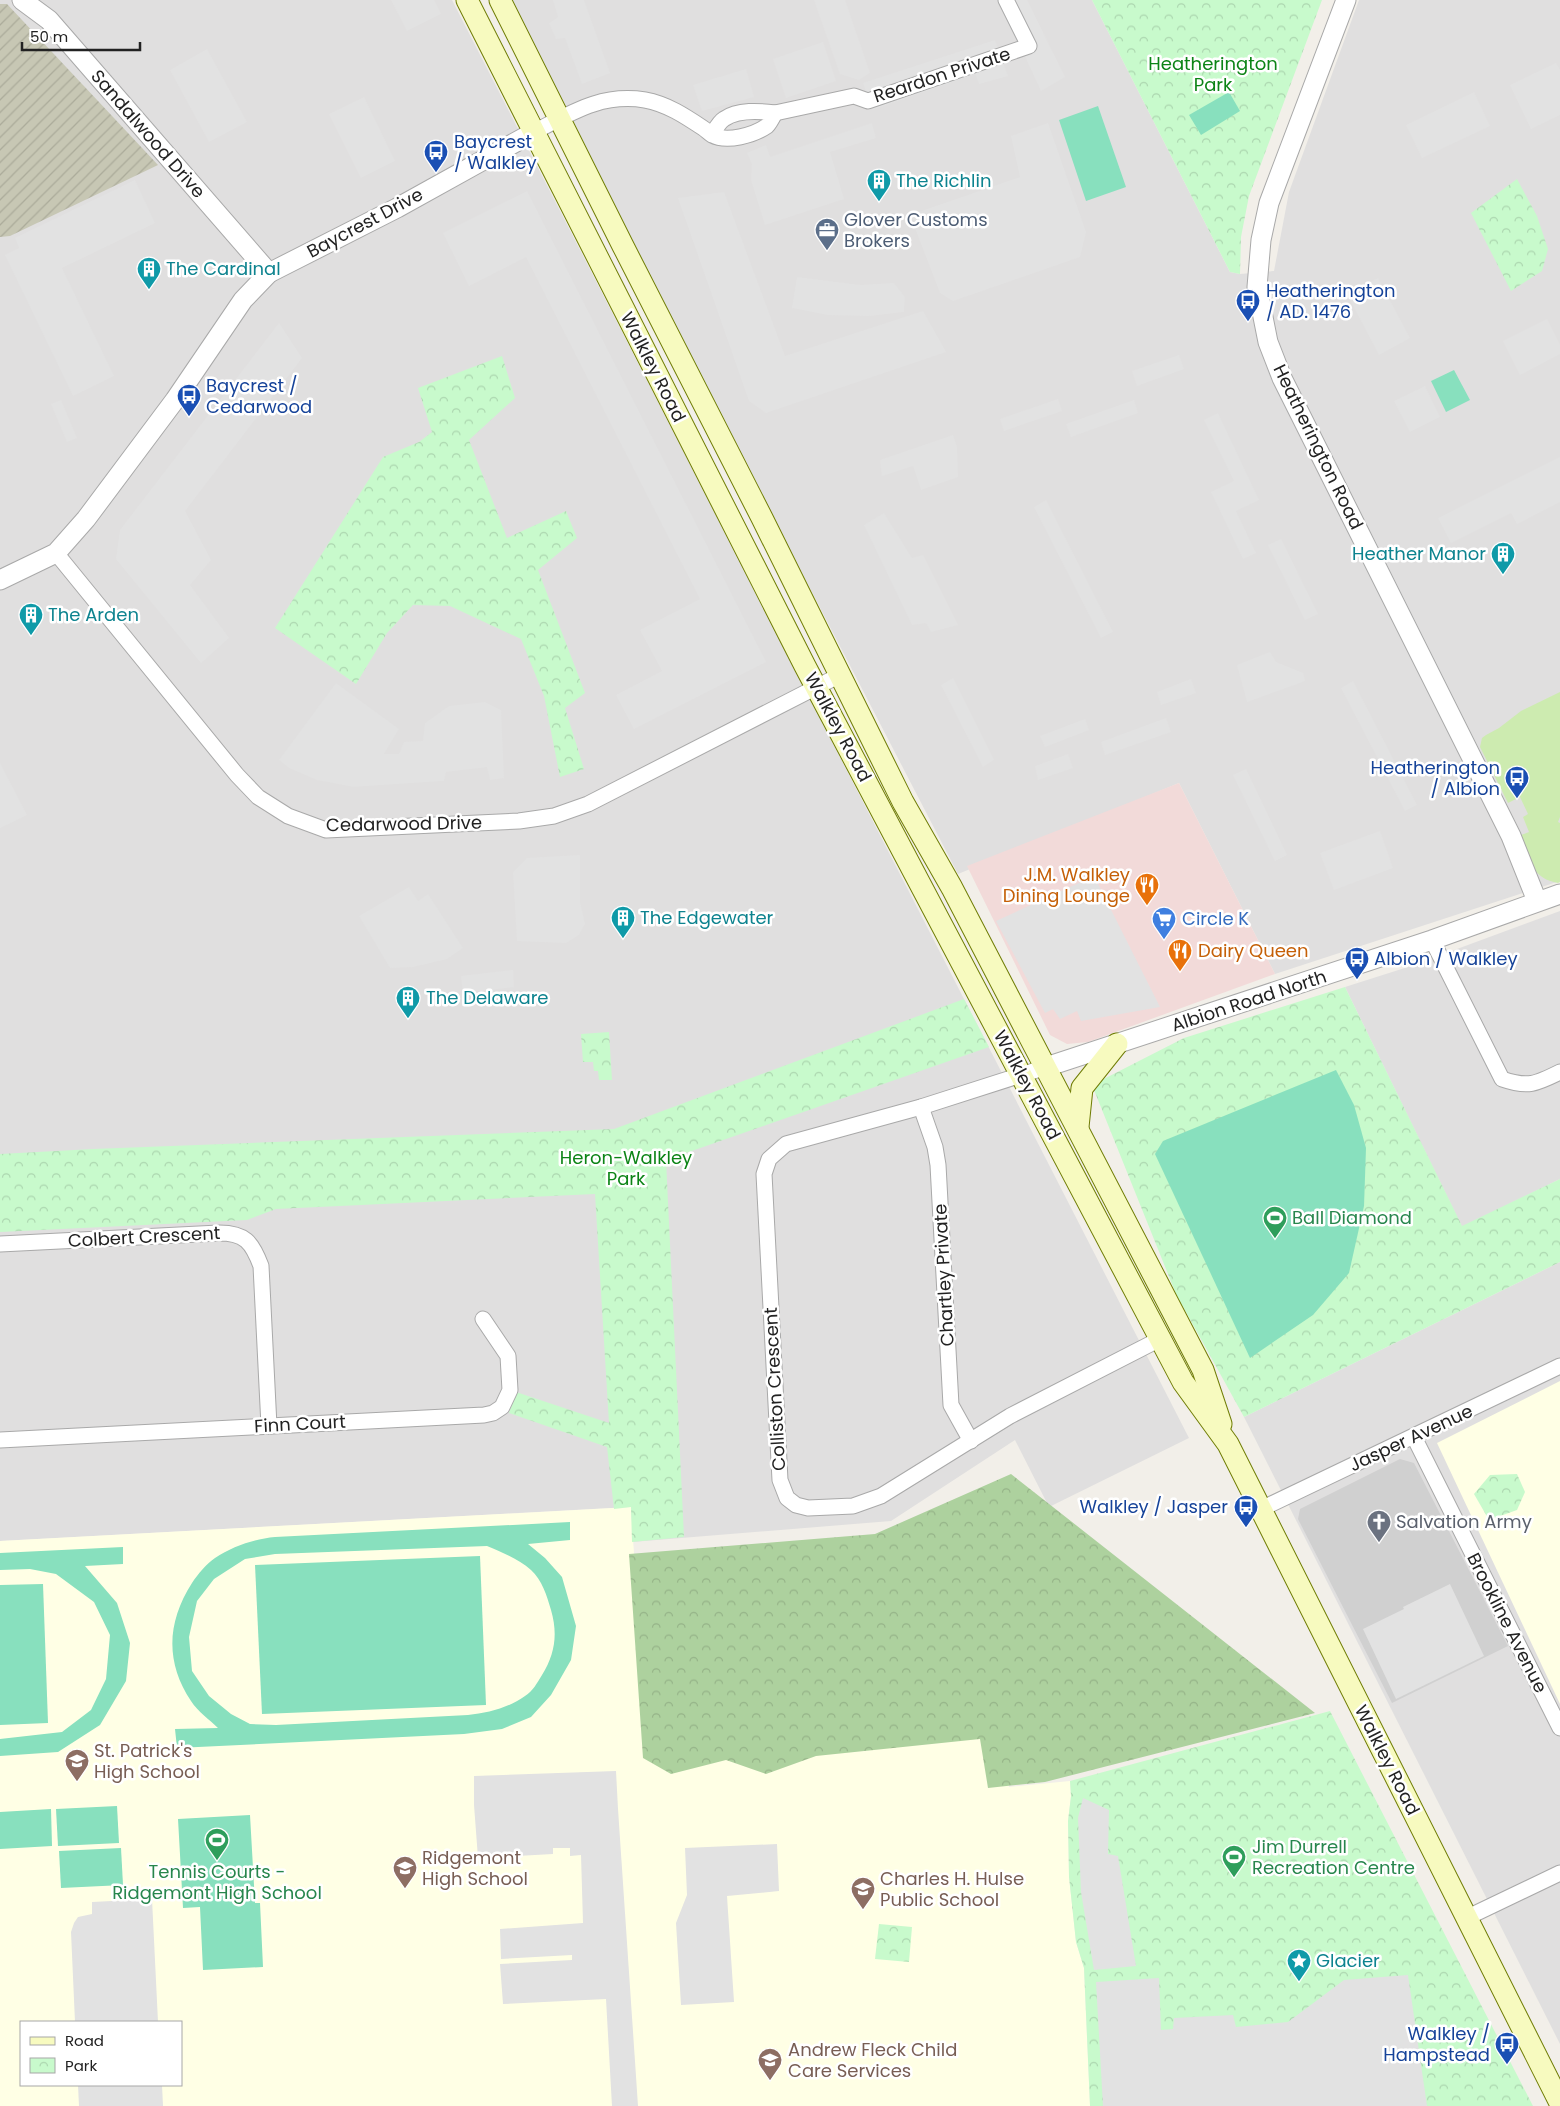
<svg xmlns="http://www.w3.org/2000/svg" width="1560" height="2106" viewBox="0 0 1560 2106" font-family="Poppins,sans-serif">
	<defs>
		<pattern id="construction-furrows" width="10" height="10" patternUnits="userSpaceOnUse" patternTransform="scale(1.25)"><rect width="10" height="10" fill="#c7c7b4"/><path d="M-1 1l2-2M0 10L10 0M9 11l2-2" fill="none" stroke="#abab9a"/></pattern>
		<pattern id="forest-crowns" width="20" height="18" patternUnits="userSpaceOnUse" patternTransform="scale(1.25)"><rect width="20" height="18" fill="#add19e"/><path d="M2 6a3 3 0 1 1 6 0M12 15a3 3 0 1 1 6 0" fill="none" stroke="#95b388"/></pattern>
		<pattern id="park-crowns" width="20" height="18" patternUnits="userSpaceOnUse" patternTransform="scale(1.25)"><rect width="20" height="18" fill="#c8facc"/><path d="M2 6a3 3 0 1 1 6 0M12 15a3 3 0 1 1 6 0" fill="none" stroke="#acd6af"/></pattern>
	</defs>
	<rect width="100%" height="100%" fill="#f2efe9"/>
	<g fill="#e0dfdf">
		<polygon points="0,0 452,0 1189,1438 1049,1507 1015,1440 891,1521 632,1542 630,1507 0,1541"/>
		<polygon points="505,0 1092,0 1230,272 1240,274 1274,271 1289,192 1359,0 1560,0 1560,881 1275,974 1179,783 958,874"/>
		<polygon points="1560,911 1560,1179 1462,1227 1345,987 1411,966"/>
		<polygon points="1560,1262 1560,2044 1244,1417"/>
	</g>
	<polygon fill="#f2dad9" points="1179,783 1275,974 1088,1042 1067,1044 1050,1035 967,866"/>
	<g fill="#ffffe5" fill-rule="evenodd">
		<polygon points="1560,1381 1560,1704 1437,1443"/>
		<path d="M631,1507L647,1756L1001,1736L1009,1787L1070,1781L1071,1796L1068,1821L1069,1877L1076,1942L1084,1968L1090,2106H0V1541ZM21,2022H181V2085H21Z"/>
	</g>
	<polygon fill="#d0d0d0" points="1400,1459 1414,1463 1508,1646 1392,1703 1298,1519 1300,1509"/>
	<polygon fill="url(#construction-furrows)" points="0,4 7,4 158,165 10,236 0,237"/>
	<path fill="#cdebb0" d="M1560,692V817L1558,822L1560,823V882L1558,883C1530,878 1529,858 1521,835L1529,832L1523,817L1528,814L1520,797L1508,803L1480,747L1482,738L1486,735L1499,728L1521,711Z"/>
	<polygon fill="url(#forest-crowns)" points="1011,1474 1315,1713 1045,1782 988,1788 980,1739 816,1756 766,1774 726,1760 671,1774 643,1758 629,1554 875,1534"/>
	<g fill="url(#park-crowns)">
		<polygon points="1092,0 1322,0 1249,196 1241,237 1240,274 1230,272"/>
		<polygon points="1517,179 1537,216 1548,249 1542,271 1511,291 1471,213"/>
		<polygon points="502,356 515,398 469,440 507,538 566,511 577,538 538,570 585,693 565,708 584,769 560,777 544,696 521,639 450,606 413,605 387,633 356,684 275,628 383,457 419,442 432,432 418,388"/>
		<polygon points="1345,987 1462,1226 1560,1179 1560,1262 1244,1417 1176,1294 1092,1085 1184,1038"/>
		<polygon points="964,999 989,1047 666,1160 684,1537 632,1542 631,1507 614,1509 607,1447 509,1413 516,1392 609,1423 595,1194 276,1209 247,1220 0,1232 0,1154 93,1149 614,1129"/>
		<polygon points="609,1032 612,1080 599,1080 598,1071 594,1071 593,1062 583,1062 581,1034"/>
		<polygon points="1517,1474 1525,1492 1517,1510 1489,1520 1474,1494 1490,1475"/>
		<polygon points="1330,1711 1533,2106 1090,2106 1084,1968 1076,1942 1069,1877 1068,1821 1071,1796 1070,1781"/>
		<polygon points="879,1924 912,1927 909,1962 875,1959"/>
	</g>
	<g fill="#88e0be" fill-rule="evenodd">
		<polygon points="1229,92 1240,111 1201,135 1189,115"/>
		<polygon points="1098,106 1126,187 1086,201 1059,120"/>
		<polygon points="1454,370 1470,400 1446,412 1431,381"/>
		<polygon points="1336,1070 1354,1105 1366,1148 1364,1206 1349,1273 1313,1315 1250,1358 1155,1154 1163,1141"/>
		<path d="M570,1522V1540L528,1544L545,1558L562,1577L576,1626L571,1660L551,1695L531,1717L502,1729L464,1734L177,1748L175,1729L218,1728C209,1719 198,1712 191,1701C165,1662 167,1622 192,1583C198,1574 206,1564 215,1558C233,1546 255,1539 275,1537ZM487,1546C501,1552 519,1559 531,1570C542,1580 547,1596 551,1610C558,1634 555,1654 542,1675C537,1683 533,1691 525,1696C508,1708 488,1713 468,1715L276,1725L250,1724L231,1714L209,1696L192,1671L189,1637L197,1601L214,1579L245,1559L275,1554Z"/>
		<polygon points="123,1547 123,1564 85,1566 117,1603 130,1643 126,1681 100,1725 58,1752 0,1756 0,1739 62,1732 91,1710 106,1679 110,1635 94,1602 56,1574 30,1569 0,1570 0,1553"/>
		<polygon points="480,1556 486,1705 262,1714 255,1565"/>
		<polygon points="43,1584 48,1723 0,1725 0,1585"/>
		<polygon points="117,1806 119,1843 58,1846 56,1809"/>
		<polygon points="51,1809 52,1846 0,1849 0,1812"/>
		<polygon points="250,1815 255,1903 260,1903 263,1967 203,1970 200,1907 183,1908 178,1819"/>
		<polygon points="121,1848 123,1885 61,1888 59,1851"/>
	</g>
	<g fill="#e2e2e2">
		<polygon points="391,0 434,0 441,14 407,31"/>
		<polygon points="553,0 584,0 610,73 582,84 565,38 556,39 549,23 558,17"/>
		<polygon points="814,0 845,0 870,73 859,80 840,74"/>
		<polygon points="999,0 1027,0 1065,77 1041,91"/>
		<polygon points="995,40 1008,76 979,84 975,74 872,110 863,83"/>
		<polygon points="823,42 836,81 786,98 773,59"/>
		<polygon points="207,49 247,122 209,142 170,70"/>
		<polygon points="1556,63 1560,70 1560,115 1531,129 1510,85"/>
		<polygon points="746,69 754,97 702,111 693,85"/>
		<polygon points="1474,92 1490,126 1422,158 1406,125"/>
		<polygon points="364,97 395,161 361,178 329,114"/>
		<polygon points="872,123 876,138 830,152 844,199 765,225 751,180 752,164 747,153 766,145 770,157"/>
		<polygon points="1048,123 1086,232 1080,257 953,301 940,293 910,215 1020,177 1011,136"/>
		<polygon points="135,180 155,223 62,268 114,376 73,396 5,255 19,248 15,238"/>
		<polygon points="527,191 766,662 634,729 616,695 662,671 640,630 700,599 526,257 469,286 443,233"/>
		<polygon points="724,192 785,356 923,311 946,352 766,413 749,401 678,198"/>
		<polygon points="797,277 860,285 894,283 905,297 904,312 871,316 827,315 792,308"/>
		<polygon points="1378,278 1410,338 1379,355 1347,294"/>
		<polygon points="1547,319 1560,345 1560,354 1520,375 1503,341"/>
		<polygon points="279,323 302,358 185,511 211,560 190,585 229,638 201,663 116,559 120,530"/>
		<polygon points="1179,355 1184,369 1137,386 1132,371"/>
		<polygon points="1425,386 1440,417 1410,432 1394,401"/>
		<polygon points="1058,399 1062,411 1004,431 1000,419"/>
		<polygon points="61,400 77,438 67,442 51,404"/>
		<polygon points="1134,400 1138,413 1071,437 1066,424"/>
		<polygon points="1218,413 1259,500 1236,511 1256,553 1243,559 1211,492 1234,481 1204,420"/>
		<polygon points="953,435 957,447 958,477 921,490 913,466 882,476 880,460"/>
		<polygon points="1560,457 1560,502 1517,524 1511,513 1451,543 1438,518"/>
		<polygon points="1046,500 1113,632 1101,638 1034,507"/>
		<polygon points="884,513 912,558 923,555 958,625 931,632 926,623 912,625 864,525"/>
		<polygon points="1281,539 1318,614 1305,620 1268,545"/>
		<polygon points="1270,652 1276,662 1303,673 1305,681 1247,702 1237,665"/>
		<polygon points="953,678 994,760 983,767 941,685"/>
		<polygon points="1191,679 1196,693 1161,705 1157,692"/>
		<polygon points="1353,681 1417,805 1405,811 1341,688"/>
		<polygon points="336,683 399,729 384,754 399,754 404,742 423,741 425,723 449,706 485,702 501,710 504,778 490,780 487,767 446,772 444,781 354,787 317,780 289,768 279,760"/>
		<polygon points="1166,718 1171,732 1105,755 1101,742"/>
		<polygon points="1085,719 1089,730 1045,747 1040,736"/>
		<polygon points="1068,754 1073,768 1038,780 1035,766"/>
		<polygon points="0,763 27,815 0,828"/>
		<polygon points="1246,769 1287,855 1275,861 1233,775"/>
		<polygon points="1380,831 1393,868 1334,890 1320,853"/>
		<polygon points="580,855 580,902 585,924 579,935 566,943 517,941 513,872 527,858"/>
		<polygon points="1094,876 1160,1007 1081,1021 1077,1011 1060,1019 1053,1009 1045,1013 996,921"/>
		<polygon points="409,887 418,901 428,894 463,948 447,959 413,967 390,968 359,916"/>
		<polygon points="513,970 514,987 463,993 461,976"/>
		<polygon points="1450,1584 1484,1656 1396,1699 1363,1629 1404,1609 1403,1607"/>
		<polygon points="616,1771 618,1809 638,2106 612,2106 606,1999 503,2004 500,1964 572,1960 572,1955 501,1959 500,1929 583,1923 581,1855 570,1856 570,1848 553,1848 553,1854 478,1858 474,1805 474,1776"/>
		<polygon points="1083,1798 1109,1810 1108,1854 1118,1856 1136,1966 1094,1970 1081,1892 1078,1818"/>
		<polygon points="777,1844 779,1891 727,1896 734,2002 681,2005 676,1923 687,1895 685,1848"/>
		<polygon points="152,1899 158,2022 75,2022 71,1932 74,1923 78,1917 92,1914 92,1902"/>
		<polygon points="1408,1975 1427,2106 1103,2106 1096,1982 1159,1978 1161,2030 1173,2029 1174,2018 1233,2015 1236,2027 1288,2022 1344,1980"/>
		<polygon points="78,2085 162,2085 163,2106 79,2106"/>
	</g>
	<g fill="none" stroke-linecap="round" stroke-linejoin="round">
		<defs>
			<g id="minor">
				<polyline points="775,113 854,96 868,101 1029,46 1006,0"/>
				<path d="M534,132C571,113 601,93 645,100C667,104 685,116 703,128C706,130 709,133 712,135C727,143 754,135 767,126C770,123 773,117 775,113C760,111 738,109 724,119C719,122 715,130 712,135"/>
				<polyline points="56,553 237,775 258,797 288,816 326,830 519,821 554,816 588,804 840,675"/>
				<path d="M1432,940L1502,1079C1528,1088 1536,1084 1560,1072"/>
				<polyline points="1046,1067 921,1107 786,1144 769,1159 764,1174 780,1480 787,1498 796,1505 808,1508 853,1506 881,1496 1010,1416 1160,1339"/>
				<polyline points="921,1107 935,1147 938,1165 951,1405 971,1441"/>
				<path d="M0,1244L219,1233C245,1233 252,1242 261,1266L269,1426"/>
				<polyline points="1414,1437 1560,1728"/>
				<polyline points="0,1440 484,1415 493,1413 502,1407 510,1390 508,1356 483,1319"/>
				<polyline points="1261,1509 1560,1366"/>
				<polyline points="1466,1918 1560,1873"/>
			</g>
			<g id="tertiary">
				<polyline points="22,0 49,20 269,273"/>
				<polyline points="1346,0 1269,203 1261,240 1257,287 1268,342 1282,378 1511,836 1537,901"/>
				<polyline points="0,580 56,553 86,519 175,400 243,300 269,273 397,208 534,132"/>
				<polyline points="1046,1067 1432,940 1560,894"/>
			</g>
			<g id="secondary">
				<polyline points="467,0 805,666 1183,1382 1228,1444 1560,2103"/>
				<polyline points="500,0 623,246 762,518 903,802 952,888 1203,1370 1221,1424"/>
				<polyline points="1078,1127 1082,1088 1117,1044"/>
			</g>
		</defs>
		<use href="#minor" stroke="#a9a9a9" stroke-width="17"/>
		<use href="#tertiary" stroke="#a9a9a9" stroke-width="21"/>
		<use href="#secondary" stroke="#707d05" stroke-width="23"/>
		<use href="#minor" stroke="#fff" stroke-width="15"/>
		<use href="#tertiary" stroke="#fff" stroke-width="19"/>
		<use href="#secondary" stroke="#f7fabf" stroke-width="21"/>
	</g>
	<defs>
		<symbol id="bus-pin" viewBox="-11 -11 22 30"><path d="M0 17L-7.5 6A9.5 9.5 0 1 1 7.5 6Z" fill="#1a4fb4" stroke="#fff"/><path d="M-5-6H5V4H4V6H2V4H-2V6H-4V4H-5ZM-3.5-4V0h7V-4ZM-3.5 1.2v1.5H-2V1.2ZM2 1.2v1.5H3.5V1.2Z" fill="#fff"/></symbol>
		<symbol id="building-pin" viewBox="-11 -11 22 30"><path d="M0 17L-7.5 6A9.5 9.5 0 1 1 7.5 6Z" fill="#0f9aa8" stroke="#fff"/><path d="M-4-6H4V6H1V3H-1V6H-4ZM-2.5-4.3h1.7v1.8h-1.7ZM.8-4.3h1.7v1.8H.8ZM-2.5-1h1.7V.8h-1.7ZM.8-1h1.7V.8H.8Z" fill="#fff"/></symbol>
		<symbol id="office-pin" viewBox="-11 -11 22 30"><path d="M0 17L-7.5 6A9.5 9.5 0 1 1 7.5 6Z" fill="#5c6f8a" stroke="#fff"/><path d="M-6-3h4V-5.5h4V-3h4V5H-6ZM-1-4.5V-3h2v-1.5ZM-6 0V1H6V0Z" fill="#fff"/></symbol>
		<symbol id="restaurant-pin" viewBox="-11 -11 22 30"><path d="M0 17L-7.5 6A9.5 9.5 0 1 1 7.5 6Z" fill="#e8710a" stroke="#fff"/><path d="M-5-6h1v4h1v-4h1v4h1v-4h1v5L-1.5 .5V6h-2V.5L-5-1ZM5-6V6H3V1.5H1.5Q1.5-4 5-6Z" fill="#fff"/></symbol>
		<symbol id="supermarket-pin" viewBox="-11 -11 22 30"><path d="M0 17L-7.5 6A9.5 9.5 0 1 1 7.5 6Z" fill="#3f7fe0" stroke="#fff"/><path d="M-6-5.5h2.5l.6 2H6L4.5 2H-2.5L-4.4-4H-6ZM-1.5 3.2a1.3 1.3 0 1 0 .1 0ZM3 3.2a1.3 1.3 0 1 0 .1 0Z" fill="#fff"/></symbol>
		<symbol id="stadium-pin" viewBox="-11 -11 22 30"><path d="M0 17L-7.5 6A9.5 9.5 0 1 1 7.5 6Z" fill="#2e9e5b" stroke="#fff"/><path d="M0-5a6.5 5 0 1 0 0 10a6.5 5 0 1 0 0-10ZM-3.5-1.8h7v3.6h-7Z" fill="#fff"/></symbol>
		<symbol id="church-pin" viewBox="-11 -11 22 30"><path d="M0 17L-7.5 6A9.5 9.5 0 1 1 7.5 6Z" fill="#6b7280" stroke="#fff"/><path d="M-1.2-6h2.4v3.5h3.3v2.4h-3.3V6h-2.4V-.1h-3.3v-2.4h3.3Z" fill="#fff"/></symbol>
		<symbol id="school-pin" viewBox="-11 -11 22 30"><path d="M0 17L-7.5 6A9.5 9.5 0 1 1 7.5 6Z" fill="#8d6e63" stroke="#fff"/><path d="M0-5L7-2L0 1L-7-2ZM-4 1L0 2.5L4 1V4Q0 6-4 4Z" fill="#fff"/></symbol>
		<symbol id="sight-pin" viewBox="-11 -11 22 30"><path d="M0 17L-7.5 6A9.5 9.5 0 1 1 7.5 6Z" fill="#0f9aa8" stroke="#fff"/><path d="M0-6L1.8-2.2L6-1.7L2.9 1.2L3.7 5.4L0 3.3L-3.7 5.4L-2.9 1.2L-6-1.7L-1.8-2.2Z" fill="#fff"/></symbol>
	</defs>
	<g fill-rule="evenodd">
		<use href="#bus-pin" x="422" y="138" width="28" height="38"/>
		<use href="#building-pin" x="865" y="167" width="28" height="38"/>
		<use href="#office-pin" x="813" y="216" width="28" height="38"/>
		<use href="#building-pin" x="135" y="255" width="28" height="38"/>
		<use href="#bus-pin" x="1234" y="287" width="28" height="38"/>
		<use href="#bus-pin" x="175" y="382" width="28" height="38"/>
		<use href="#building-pin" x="1489" y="540" width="28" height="38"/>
		<use href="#building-pin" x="17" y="601" width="28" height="38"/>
		<use href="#bus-pin" x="1503" y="764" width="28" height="38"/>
		<use href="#restaurant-pin" x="1133" y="871" width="28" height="38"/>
		<use href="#building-pin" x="609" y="904" width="28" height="38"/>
		<use href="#supermarket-pin" x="1150" y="905" width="28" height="38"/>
		<use href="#restaurant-pin" x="1166" y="937" width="28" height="38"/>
		<use href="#bus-pin" x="1343" y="945" width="28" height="38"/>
		<use href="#building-pin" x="394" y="984" width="28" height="38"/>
		<use href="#stadium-pin" x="1261" y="1204" width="28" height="38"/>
		<use href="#bus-pin" x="1232" y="1493" width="28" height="38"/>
		<use href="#church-pin" x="1365" y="1508" width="28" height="38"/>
		<use href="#school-pin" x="63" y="1747" width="28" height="38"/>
		<use href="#stadium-pin" x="203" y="1826" width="28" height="38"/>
		<use href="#stadium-pin" x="1220" y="1843" width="28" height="38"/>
		<use href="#school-pin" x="391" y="1854" width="28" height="38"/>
		<use href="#school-pin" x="849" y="1875" width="28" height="38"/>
		<use href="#sight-pin" x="1285" y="1947" width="28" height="38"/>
		<use href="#bus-pin" x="1493" y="2030" width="28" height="38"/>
		<use href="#school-pin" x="756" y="2046" width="28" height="38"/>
	</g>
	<g text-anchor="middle" stroke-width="5" stroke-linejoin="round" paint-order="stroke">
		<g font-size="18" fill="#0c8416" stroke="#fff">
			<text x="1213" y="70">Heatherington<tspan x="1213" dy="21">Park</tspan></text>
			<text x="626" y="1164">Heron-Walkley<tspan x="626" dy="21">Park</tspan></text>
		</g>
		<g font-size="18" fill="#222" stroke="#fff">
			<text transform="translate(942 75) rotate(-18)" y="6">Reardon Private</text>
			<text transform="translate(148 134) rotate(49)" y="6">Sandalwood Drive</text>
			<text transform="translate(365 223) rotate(-28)" y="6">Baycrest Drive</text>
			<text transform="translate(653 367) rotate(63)" y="6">Walkley Road</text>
			<text transform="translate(1318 447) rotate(64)" y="6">Heatherington Road</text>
			<text transform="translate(838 727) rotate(62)" y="6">Walkley Road</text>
			<text transform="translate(404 824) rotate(-1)" y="6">Cedarwood Drive</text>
			<text transform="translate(1249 1001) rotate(-18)" y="6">Albion Road North</text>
			<text transform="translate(1027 1085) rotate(62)" y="6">Walkley Road</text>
			<text transform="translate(144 1237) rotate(-3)" y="6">Colbert Crescent</text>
			<text transform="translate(944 1275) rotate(-93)" y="6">Chartley Private</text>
			<text transform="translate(775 1389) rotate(-93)" y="6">Colliston Crescent</text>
			<text transform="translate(300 1424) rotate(-3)" y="6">Finn Court</text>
			<text transform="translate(1411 1438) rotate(-25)" y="6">Jasper Avenue</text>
			<text transform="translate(1507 1623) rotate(63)" y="6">Brookline Avenue</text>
			<text transform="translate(1387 1760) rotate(63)" y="6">Walkley Road</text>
		</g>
		<g font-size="18" fill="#164399" stroke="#fff" text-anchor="start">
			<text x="454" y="148">Baycrest<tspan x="454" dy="21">/ Walkley</tspan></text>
			<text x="1266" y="297">Heatherington<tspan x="1266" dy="21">/ AD. 1476</tspan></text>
			<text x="206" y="392">Baycrest /<tspan x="206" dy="21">Cedarwood</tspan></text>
			<text x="1500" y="774" text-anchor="end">Heatherington<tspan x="1500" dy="21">/ Albion</tspan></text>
			<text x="1374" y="965">Albion / Walkley</text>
			<text x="1228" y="1513" text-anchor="end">Walkley / Jasper</text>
			<text x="1490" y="2040" text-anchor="end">Walkley /<tspan x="1490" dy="21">Hampstead</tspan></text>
		</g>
		<g font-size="18" fill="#0d838f" stroke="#fff" text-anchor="start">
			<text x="896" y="187">The Richlin</text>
			<text x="166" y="275">The Cardinal</text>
			<text x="1486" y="560" text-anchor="end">Heather Manor</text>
			<text x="48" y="621">The Arden</text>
			<text x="640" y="924">The Edgewater</text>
			<text x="426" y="1004">The Delaware</text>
			<text x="1316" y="1967">Glacier</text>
		</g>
		<g font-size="18" fill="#4e5e75" stroke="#fff" text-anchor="start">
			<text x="844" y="226">Glover Customs<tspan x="844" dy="21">Brokers</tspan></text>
		</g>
		<g font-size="18" fill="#c56008" stroke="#fff" text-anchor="end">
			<text x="1130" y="881">J.M. Walkley<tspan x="1130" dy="21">Dining Lounge</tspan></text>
			<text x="1198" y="957" text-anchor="start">Dairy Queen</text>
		</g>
		<g font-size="18" fill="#366cbe" stroke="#fff" text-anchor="start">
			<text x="1182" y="925">Circle K</text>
		</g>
		<g font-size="18" fill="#27864d" stroke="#fff" text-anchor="start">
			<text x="1292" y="1224">Ball Diamond</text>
			<text x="1252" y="1853">Jim Durrell<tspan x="1252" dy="21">Recreation Centre</tspan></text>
			<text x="217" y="1878" text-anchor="middle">Tennis Courts -<tspan x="217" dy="21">Ridgemont High School</tspan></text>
		</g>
		<g font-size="18" fill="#5b616d" stroke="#fff" text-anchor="start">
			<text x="1396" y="1528">Salvation Army</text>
		</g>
		<g font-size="18" fill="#785e54" stroke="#fff" text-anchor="start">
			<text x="94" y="1757">St. Patrick's<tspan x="94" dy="21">High School</tspan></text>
			<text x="422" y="1864">Ridgemont<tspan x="422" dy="21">High School</tspan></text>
			<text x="880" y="1885">Charles H. Hulse<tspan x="880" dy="21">Public School</tspan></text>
			<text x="788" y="2056">Andrew Fleck Child<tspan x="788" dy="21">Care Services</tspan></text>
		</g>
	</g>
	<rect x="20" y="2021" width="162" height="65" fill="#ffffff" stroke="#a7a7a7"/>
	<rect x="30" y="2037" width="25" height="8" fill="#f7fabf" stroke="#a7a7a7"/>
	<text x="65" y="2046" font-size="15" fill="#222222">Road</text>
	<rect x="30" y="2058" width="25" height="15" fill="url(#park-crowns)" stroke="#a7a7a7"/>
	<text x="65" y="2071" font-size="15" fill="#222222">Park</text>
	<path d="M22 42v8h118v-8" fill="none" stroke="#222222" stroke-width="2.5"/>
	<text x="30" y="42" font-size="15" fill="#222222" stroke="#ffffff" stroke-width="4" paint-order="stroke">50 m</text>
</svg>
